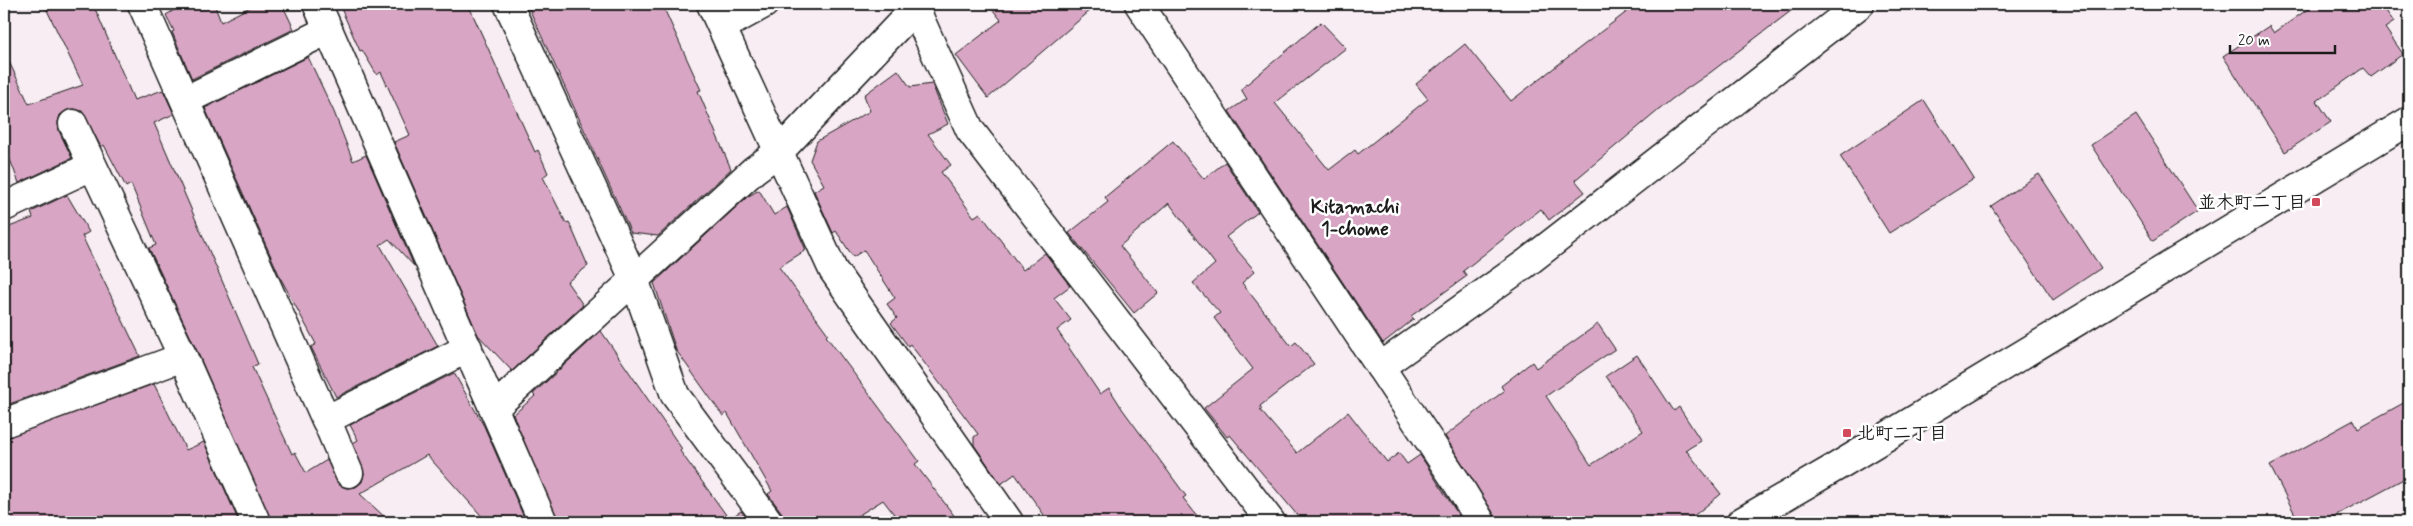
<svg xmlns="http://www.w3.org/2000/svg" width="2413" height="526" viewBox="0 0 2413 526" font-family="Mynerve,'Klee One',sans-serif">
	<rect width="100%" height="100%" fill="#f7edf3"/>
	<filter id="ink" filterUnits="userSpaceOnUse"><feTurbulence type="fractalNoise" baseFrequency=".02" numOctaves="2"/><feDisplacementMap in="SourceGraphic" scale="10" xChannelSelector="R" yChannelSelector="G"/><feConvolveMatrix kernelMatrix="1 2 1 2 8 2 1 2 1" color-interpolation-filters="sRGB"/></filter>
	<g filter="url(#ink)">
		<g fill="#d8a6c4" stroke="#1c1c1c">
			<polygon points="44,4 93,4 134,100 163,90 174,114 154,123 258,364 252,367 292,454 295,452 306,473 327,460 339,485 347,488 356,487 362,482 364,474 353,443 358,440 350,425 454,373 484,426 526,522 487,522 427,455 360,494 390,522 271,522 197,351 149,248 156,245 131,184 126,187 104,145 101,147 82,111 75,109 67,110 60,115 58,122 59,131 72,158 19,183 4,144 4,51 29,104 83,85"/>
			<polygon points="184,4 214,4 221,22 256,4 282,4 294,29 192,79 172,32 174,31 166,15"/>
			<polygon points="339,4 468,4 535,152 538,150 548,173 543,177 566,223 569,222 588,266 567,282 583,305 512,371 478,335 394,142 410,135 381,72 377,75 362,50 360,51"/>
			<polygon points="527,4 662,4 701,90 698,91 731,169 658,236 631,233"/>
			<polygon points="988,4 1098,4 988,98 956,55 1001,20"/>
			<polygon points="1637,4 1800,4 1711,72 1672,99 1575,180 1585,192 1549,220 1541,209 1463,271 1467,276 1411,316 1414,319 1383,343 1229,111 1247,99 1241,89 1321,22 1346,48 1275,103 1329,170 1355,150 1358,154 1428,99 1416,84 1465,44 1511,101"/>
			<polygon points="2315,4 2381,4 2394,22 2385,28 2403,54 2371,77 2363,68 2317,101 2331,122 2285,152 2223,56 2269,26 2274,33"/>
			<polygon points="308,57 334,112 353,161 366,155 414,266 389,239 380,245 438,346 336,397 311,347 316,344 281,279 205,108"/>
			<polygon points="898,70 910,87 932,84 948,124 928,134 951,165 941,172 974,217 980,213 1023,270 1045,253 1070,286 1054,298 1071,320 1057,330 1100,394 1109,388 1123,410 1186,496 1183,498 1202,522 1049,522 1015,474 1001,484 974,445 974,437 978,434 910,344 908,346 891,323 897,318 887,304 895,298 864,250 853,257 836,231 833,233 814,191 824,185 810,160 817,141 870,111 864,95"/>
			<polygon points="1924,100 1974,179 1889,233 1840,156"/>
			<polygon points="2136,115 2198,211 2153,241 2091,145"/>
			<polygon points="1173,141 1204,179 1225,162 1258,212 1226,237 1255,271 1242,283 1291,346 1296,342 1314,364 1260,406 1262,409 1260,410 1297,453 1348,412 1387,462 1399,453 1407,464 1420,455 1463,522 1303,522 1230,435 1227,437 1204,408 1253,369 1214,318 1220,313 1193,283 1215,264 1169,203 1120,246 1158,293 1134,313 1069,233 1108,202 1105,197"/>
			<polygon points="2039,174 2101,268 2053,300 1991,206"/>
			<polygon points="759,190 774,215 787,207 806,250 779,267 828,334 826,336 919,461 915,464 959,522 900,522 883,500 848,522 784,522 782,513 768,494 772,491 727,413 723,416 676,350 654,283 747,197"/>
			<polygon points="67,195 89,232 82,236 140,356 4,406 4,229 33,218 31,212"/>
			<polygon points="1598,324 1615,349 1546,396 1591,465 1643,431 1606,376 1637,355 1674,411 1679,407 1701,441 1686,450 1721,494 1686,522 1497,522 1494,514 1445,436 1504,391 1501,386 1532,362 1536,368"/>
			<polygon points="601,331 682,449 680,451 729,519 741,511 750,522 558,522 513,415 535,396 533,394"/>
			<polygon points="154,384 186,450 204,442 239,522 8,522 4,511 4,438"/>
			<polygon points="2409,400 2409,476 2323,522 2299,522 2270,466 2354,420 2358,428"/>
		</g>
		<g fill="none" stroke-linecap="round" stroke-linejoin="round">
			<defs>
				<g id="minor">
					<polyline points="142,4 326,420 468,348"/>
					<polyline points="317,4 543,522"/>
					<polyline points="508,4 634,279 675,395 769,522"/>
					<polyline points="711,4 833,270 1009,522"/>
					<polyline points="1139,4 1456,481 1481,522"/>
					<polyline points="915,8 970,130 1271,522"/>
					<polyline points="722,27 764,4"/>
					<polyline points="186,100 328,30"/>
					<polyline points="73,124 183,357 256,522"/>
					<polyline points="4,207 92,166"/>
					<polyline points="1380,367 1525,264 1860,4"/>
					<polyline points="494,408 754,170 780,151 919,4"/>
					<polyline points="326,419 349,473"/>
					<polyline points="4,423 183,357"/>
					<polyline points="1741,522 1836,467 2409,121"/>
				</g>
			</defs>
			<use href="#minor" stroke="#1c1c1c" stroke-width="31"/>
			<use href="#minor" stroke="#fff" stroke-width="28"/>
		</g>
	</g>
	<g fill="#d1495b" stroke="#fff" stroke-width="2">
		<rect x="2311" y="197" width="10" height="10" rx="2.5"/>
		<rect x="1842" y="428" width="10" height="10" rx="2.5"/>
	</g>
	<g text-anchor="middle" stroke-width="5" stroke-linejoin="round" paint-order="stroke">
		<g font-size="18" font-weight="bold" fill="#1c1c1c" stroke="#fff" text-anchor="end">
			<text x="2306" y="208">並木町二丁目</text>
			<text x="1857" y="439" text-anchor="start">北町二丁目</text>
		</g>
		<g font-size="19" font-weight="bold" fill="#1c1c1c" stroke="#fff">
			<text x="1355" y="213">Kitamachi<tspan x="1355" dy="22">1-chome</tspan></text>
		</g>
	</g>
	<rect width="2413" height="526" fill="none" stroke="#fff" stroke-width="20"/>
	<rect x="10" y="10" width="2393" height="506" fill="none" stroke="#1c1c1c" stroke-width="2" filter="url(#ink)"/>
	<path d="M2230 45v8h105v-8" fill="none" stroke="#1c1c1c" stroke-width="2.5"/>
	<text x="2238" y="45" font-size="15" fill="#1c1c1c" stroke="#ffffff" stroke-width="4" paint-order="stroke">20 m</text>
</svg>
